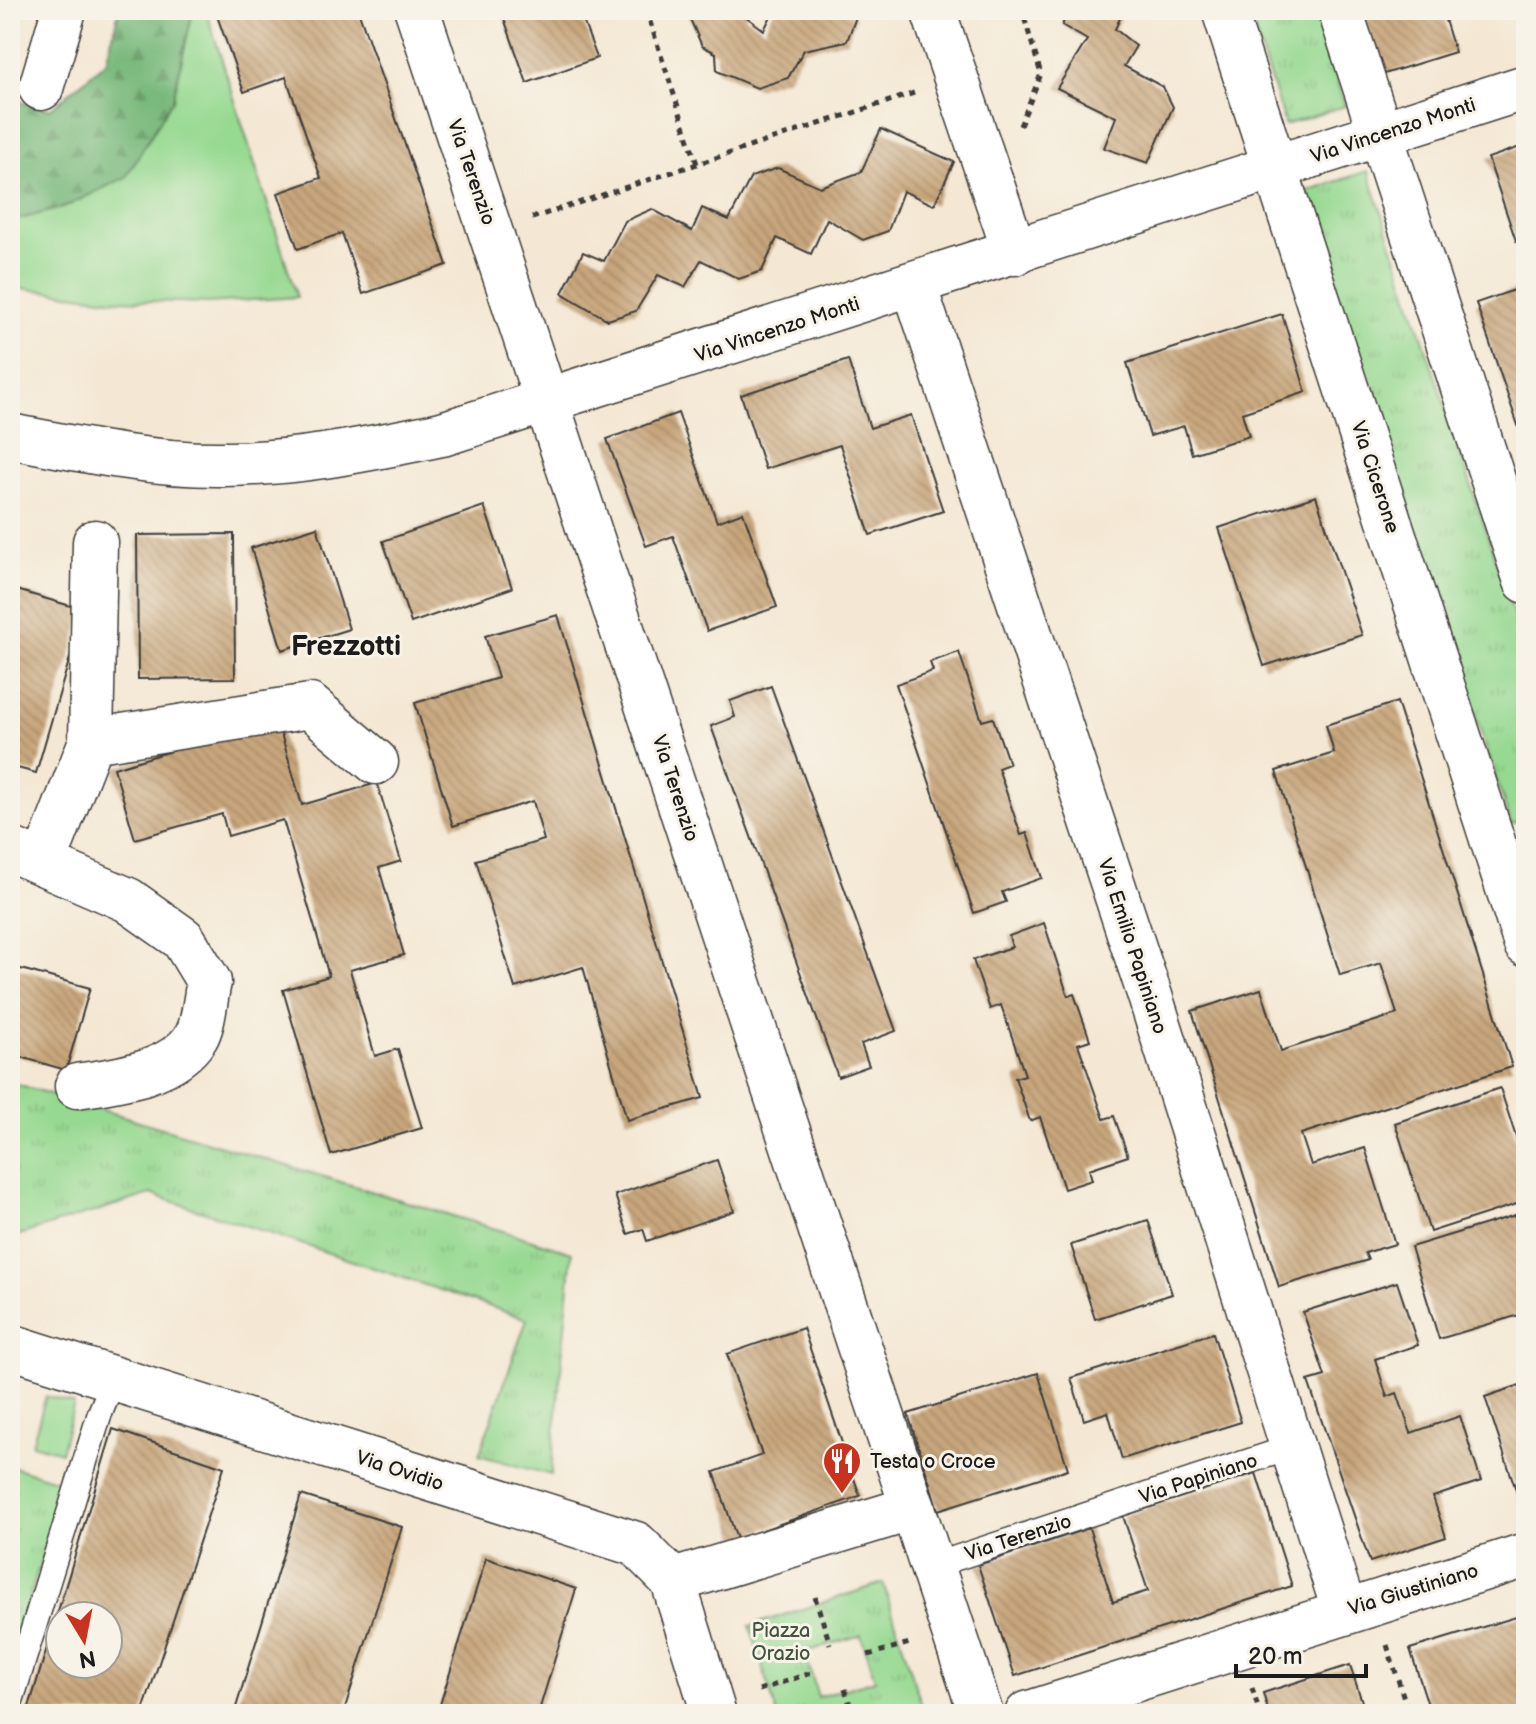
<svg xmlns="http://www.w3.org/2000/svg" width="1536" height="1724" viewBox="0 0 1536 1724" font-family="'Balsamiq Sans',sans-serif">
	<defs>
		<pattern id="forest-firs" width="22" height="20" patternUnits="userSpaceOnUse" patternTransform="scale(2)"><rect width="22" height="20" fill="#78b97b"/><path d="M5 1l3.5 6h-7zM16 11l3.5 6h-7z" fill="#679e6a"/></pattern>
		<pattern id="park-tufts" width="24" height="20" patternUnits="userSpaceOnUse" patternTransform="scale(2)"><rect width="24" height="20" fill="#96d991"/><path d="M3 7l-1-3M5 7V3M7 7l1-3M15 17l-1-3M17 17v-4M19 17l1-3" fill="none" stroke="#81ba7c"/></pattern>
		<pattern id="building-back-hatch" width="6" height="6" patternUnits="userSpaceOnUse" patternTransform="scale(2)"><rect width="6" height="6" fill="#c7a67c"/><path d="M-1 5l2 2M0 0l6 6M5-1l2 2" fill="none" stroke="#aa8e6b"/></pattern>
	</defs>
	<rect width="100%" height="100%" fill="#f7f3e8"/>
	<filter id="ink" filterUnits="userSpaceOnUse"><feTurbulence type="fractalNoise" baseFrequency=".0125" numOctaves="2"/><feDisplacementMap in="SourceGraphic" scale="16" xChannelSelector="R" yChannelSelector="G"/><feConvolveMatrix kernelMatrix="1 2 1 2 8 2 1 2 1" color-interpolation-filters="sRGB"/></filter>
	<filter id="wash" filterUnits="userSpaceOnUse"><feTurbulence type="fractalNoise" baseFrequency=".006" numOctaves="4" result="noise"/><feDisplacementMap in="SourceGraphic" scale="32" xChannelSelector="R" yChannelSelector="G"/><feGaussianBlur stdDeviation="1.8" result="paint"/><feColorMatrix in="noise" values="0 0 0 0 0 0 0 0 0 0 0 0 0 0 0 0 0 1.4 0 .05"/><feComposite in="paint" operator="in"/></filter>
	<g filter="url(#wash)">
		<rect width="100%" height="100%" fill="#f4e8d4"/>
		<g fill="#96d991" stroke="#597a56" stroke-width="2">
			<polygon points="193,10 206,10 297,297 208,303 119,300 10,287 10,217 17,220 173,99"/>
			<polygon points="46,1396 74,1404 61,1452 32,1444"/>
		</g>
		<polygon fill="url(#forest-firs)" stroke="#4a6a4c" stroke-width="2" points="119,10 193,10 173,99 126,177 65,207 17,220 10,217 10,99 50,109 106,62"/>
		<g fill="url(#park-tufts)" stroke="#597a56" stroke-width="2" fill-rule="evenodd">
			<polygon points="1248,10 1314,10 1345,106 1285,125"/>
			<polygon points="1368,171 1526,653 1526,819 1511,824 1304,192"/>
			<polygon points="10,1082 572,1252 551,1475 479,1455 527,1319 151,1194 10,1238"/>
			<polygon points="10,1466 65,1483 10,1660"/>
			<path d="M883,1583L922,1706L896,1714H777L750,1626ZM861,1635L875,1680L818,1697L805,1652Z"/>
		</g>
		<g id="blocks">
			<g fill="url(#building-back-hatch)" fill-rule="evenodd">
				<polygon points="215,10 358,10 447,265 363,294 342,233 298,249 278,193 321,178 286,77 244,92"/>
				<polygon points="501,10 579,10 597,58 527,83"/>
				<polygon points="686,10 747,10 745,16 764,30 774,10 843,10 856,17 847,41 804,50 788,78 757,88 717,71 716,53 702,46"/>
				<polygon points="1069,10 1124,10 1115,29 1136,46 1124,66 1163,87 1173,107 1148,163 1104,148 1116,117 1057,88 1087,40 1062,25"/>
				<polygon points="1361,10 1476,10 1476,11 1445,20 1455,52 1381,75"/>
				<polygon points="881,129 954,162 934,205 903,191 888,231 863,240 827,219 811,254 777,238 762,271 739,279 701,260 685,287 658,275 636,311 608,320 562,293 583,252 604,261 625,221 652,209 692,231 702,208 729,220 751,177 778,168 820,187 861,172"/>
				<polygon points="1526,145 1526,237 1516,241 1488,158"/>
				<polygon points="1526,286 1526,432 1521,434 1476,303"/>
				<polygon points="1282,314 1306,392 1242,413 1249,436 1192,454 1184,426 1150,436 1127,363"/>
				<polygon points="848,360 870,428 911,415 943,511 870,535 840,445 765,469 741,395"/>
				<polygon points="678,413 717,522 743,512 777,607 707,631 673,536 646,546 607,439"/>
				<polygon points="1316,496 1362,635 1264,666 1219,528"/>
				<polygon points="484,506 512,588 411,623 383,541"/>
				<polygon points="317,527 349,629 282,650 251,548"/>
				<polygon points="234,534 235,678 138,679 137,535"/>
				<polygon points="10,588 84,610 36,773 10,766"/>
				<polygon points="558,615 703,1098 627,1120 583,967 515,988 476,860 544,840 533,801 453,826 415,703 498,678 485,636"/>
				<polygon points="959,652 982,721 993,718 1009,764 998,768 1021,835 1027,833 1042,878 1002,892 1006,902 974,913 896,684 933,671 930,662"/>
				<polygon points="771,686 896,1031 861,1044 869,1066 838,1077 711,726 735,717 730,701"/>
				<polygon points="1397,702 1512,1067 1301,1134 1311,1165 1365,1148 1395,1244 1365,1253 1368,1260 1279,1287 1192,1011 1261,989 1281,1051 1397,1014 1381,963 1340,975 1276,771 1334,753 1326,725"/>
				<polygon points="277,720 302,805 377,783 401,861 379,868 404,955 350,970 375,1056 398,1049 422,1128 331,1155 283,990 329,976 283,820 228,836 222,814 135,839 114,768"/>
				<polygon points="1044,923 1068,996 1074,994 1090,1040 1078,1044 1104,1119 1114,1116 1128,1156 1089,1169 1092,1180 1064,1189 1040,1117 1030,1121 1015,1078 1025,1075 1001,1005 990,1009 973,960 1012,947 1009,936"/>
				<polygon points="10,966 90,988 66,1070 10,1054"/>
				<polygon points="1500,1088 1526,1168 1526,1201 1430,1232 1395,1123"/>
				<polygon points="717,1160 734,1211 647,1241 643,1229 628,1234 615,1195"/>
				<polygon points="1522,1213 1526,1228 1526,1313 1439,1339 1411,1247"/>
				<polygon points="1148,1220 1172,1294 1095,1319 1071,1245"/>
				<polygon points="1397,1282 1418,1345 1375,1359 1387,1397 1397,1393 1411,1433 1460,1416 1481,1481 1433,1497 1446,1537 1370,1562 1308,1381 1325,1376 1303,1312"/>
				<polygon points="803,1328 860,1496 737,1539 714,1472 762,1455 727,1354"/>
				<polygon points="1213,1333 1241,1422 1122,1459 1108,1412 1084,1420 1071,1378"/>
				<polygon points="1038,1373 1068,1469 938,1510 908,1414"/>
				<polygon points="1526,1383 1526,1517 1525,1517 1485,1397"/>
				<path d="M113,1429L224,1467L142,1714H27ZM60,1616H108V1664H60Z"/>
				<polygon points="1256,1473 1292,1586 1015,1676 978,1565 1089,1528 1113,1602 1148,1591 1123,1516"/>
				<polygon points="301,1495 402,1527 343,1714 234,1714"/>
				<polygon points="486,1558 576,1589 538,1714 437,1714"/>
				<polygon points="1526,1614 1526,1714 1431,1714 1410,1649"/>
				<polygon points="1350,1665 1366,1714 1269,1714 1263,1693"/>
			</g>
		</g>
	</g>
	<g filter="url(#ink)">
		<use href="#blocks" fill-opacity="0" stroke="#3c3b38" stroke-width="2"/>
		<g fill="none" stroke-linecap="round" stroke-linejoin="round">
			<defs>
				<g id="service">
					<polyline points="932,1566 1292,1447"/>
					<polyline points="10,1704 100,1413 114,1379"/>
				</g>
				<g id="minor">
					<polyline points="417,10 981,1714"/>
					<polyline points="933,10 1015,253"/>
					<polyline points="1224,10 1526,944"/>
					<polyline points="1340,10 1526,581"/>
					<polyline points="41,88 64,10"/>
					<polyline points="914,285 1150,996 1344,1610"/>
					<path d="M10,436C78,449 148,464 217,464C293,465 368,449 442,434L1526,87"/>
					<polyline points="91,741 310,706 376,762"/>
					<path d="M10,849L128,900L183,939L209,982C205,998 204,1024 196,1037C173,1074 115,1080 77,1086"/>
					<polyline points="44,862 91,741 95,542"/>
					<polyline points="10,1346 636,1544 673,1581"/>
					<polyline points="714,1714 673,1581 913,1508"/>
					<polyline points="1027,1714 1526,1555"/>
				</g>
			</defs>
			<use href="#service" stroke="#3c3b38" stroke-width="27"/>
			<use href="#minor" stroke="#3c3b38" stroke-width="47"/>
			<g stroke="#3c3b38" stroke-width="5" stroke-dasharray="6 6" stroke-linecap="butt">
				<polyline points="646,10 697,164"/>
				<polyline points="1020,126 1041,74 1022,10"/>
				<polyline points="532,218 914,93"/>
				<polyline points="815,1597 830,1644"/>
				<polyline points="1387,1645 1409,1714"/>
				<polyline points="868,1655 913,1642"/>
				<polyline points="1252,1688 1260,1714"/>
				<polyline points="845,1689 853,1714"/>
				<polyline points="759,1690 811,1673"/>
			</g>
			<use href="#service" stroke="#fff" stroke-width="24"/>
			<use href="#minor" stroke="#fff" stroke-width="44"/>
		</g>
	</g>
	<defs>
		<symbol id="restaurant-pin" viewBox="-11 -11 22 30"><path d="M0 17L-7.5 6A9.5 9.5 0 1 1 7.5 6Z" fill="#c8321e" stroke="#f7f3e8"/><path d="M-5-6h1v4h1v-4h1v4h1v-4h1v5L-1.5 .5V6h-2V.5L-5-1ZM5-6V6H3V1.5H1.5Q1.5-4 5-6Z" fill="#fff"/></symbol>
	</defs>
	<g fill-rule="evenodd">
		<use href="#restaurant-pin" x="820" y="1439" width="44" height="60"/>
	</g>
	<g text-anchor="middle" stroke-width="6" stroke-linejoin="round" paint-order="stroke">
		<g font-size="20" fill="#1c1c1c" stroke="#f7f3e8">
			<text transform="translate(1393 130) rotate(-18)" y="7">Via Vincenzo Monti</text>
			<text transform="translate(472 172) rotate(71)" y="7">Via Terenzio</text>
			<text transform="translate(777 329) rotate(-18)" y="7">Via Vincenzo Monti</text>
			<text transform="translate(1376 477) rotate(72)" y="7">Via Cicerone</text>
			<text transform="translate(676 788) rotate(72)" y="7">Via Terenzio</text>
			<text transform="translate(1133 946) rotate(72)" y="7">Via Emilio Papiniano</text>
			<text transform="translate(400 1470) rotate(18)" y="7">Via Ovidio</text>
			<text transform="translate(1198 1478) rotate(-18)" y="7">Via Papiniano</text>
			<text transform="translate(1018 1537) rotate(-18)" y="7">Via Terenzio</text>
			<text transform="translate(1413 1589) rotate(-17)" y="7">Via Giustiniano</text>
		</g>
		<g font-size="20" fill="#1c1c1c" stroke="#f7f3e8" text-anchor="start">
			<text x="870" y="1468">Testa o Croce</text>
		</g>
		<g font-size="20" fill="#41553f" stroke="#f7f3e8">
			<text x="781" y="1637">Piazza<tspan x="781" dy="23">Orazio</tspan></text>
		</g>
		<g font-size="28" font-weight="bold" fill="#1c1c1c" stroke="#f7f3e8">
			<text x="346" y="655">Frezzotti</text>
		</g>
	</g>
	<rect width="1536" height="1724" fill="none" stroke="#f7f3e8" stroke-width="40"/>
	<g transform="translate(84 1640) rotate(170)"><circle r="38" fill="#f7f3e8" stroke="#9f9d96" stroke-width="2"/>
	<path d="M0-6L14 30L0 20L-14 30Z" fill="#c8321e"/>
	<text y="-12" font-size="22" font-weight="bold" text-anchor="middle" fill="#1c1c1c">N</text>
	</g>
	<path d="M1236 1664v12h130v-12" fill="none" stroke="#1c1c1c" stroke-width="4"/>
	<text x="1248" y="1664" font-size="24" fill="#1c1c1c" stroke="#f7f3e8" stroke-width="6" paint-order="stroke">20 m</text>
</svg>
